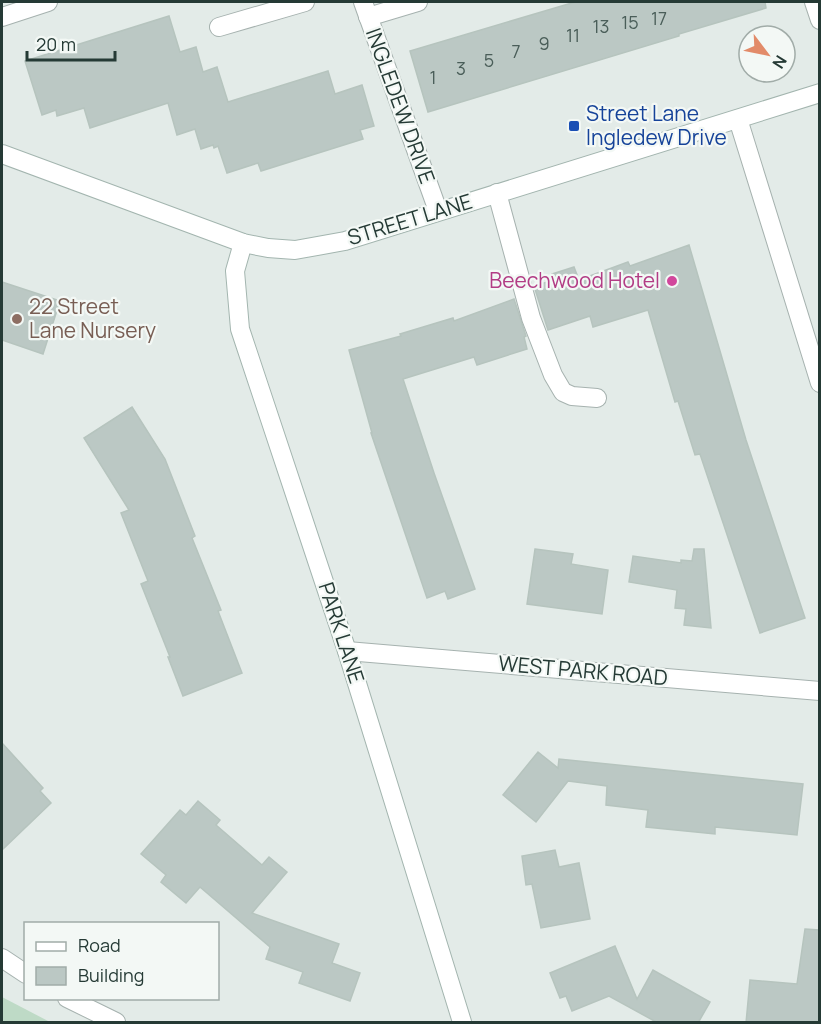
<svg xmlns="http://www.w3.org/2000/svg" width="821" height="1024" viewBox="0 0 821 1024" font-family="Manrope,sans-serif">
	<rect width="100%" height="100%" fill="#e3ebe8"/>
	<polygon fill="#bedac6" points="2,997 50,1022 2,1022"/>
	<g fill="#bbc8c4" stroke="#b6c4be" stroke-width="1.5">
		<polygon points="575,2 765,2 766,8 679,34 679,36 428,112 410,51"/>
		<polygon points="169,16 180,52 196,47 203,72 217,67 228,102 328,71 335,94 362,85 374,126 360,130 363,139 261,171 258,163 227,173 218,146 214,148 213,145 201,149 195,129 177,135 168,103 90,128 84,108 57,116 56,110 42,115 25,61"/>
		<polygon points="689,245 746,440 805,618 760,633 700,454 695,455 678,401 675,402 648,310 593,327 590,316 548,330 534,286 554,280 552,274 574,267 579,280 628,262 630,266"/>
		<polygon points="2,282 60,301 43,354 2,340"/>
		<polygon points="514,299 526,336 524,337 527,349 477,365 474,357 403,379 434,473 475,589 448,599 445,591 427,598 371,433 372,433 349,350 401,336 400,334 453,318 454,321"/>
		<polygon points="132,407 165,459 195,536 192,538 221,610 218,611 242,673 183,696 168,657 170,657 141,584 148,581 121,513 129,510 84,438"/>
		<polygon points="535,549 573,554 571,564 608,570 602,614 527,604"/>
		<polygon points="694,549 704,549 711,628 684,625 686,609 675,608 677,590 629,582 633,556 681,563 681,560 692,561"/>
		<polygon points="2,743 43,788 40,791 51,803 2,850"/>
		<polygon points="538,752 558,768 559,759 803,784 797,835 715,827 715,834 646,827 648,810 606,805 607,786 568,781 536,822 503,795"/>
		<polygon points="198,801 220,820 216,825 262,865 269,857 287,872 252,913 339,944 332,963 360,973 350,1001 299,983 303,972 266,959 270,947 200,887 186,903 161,882 166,875 141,854 180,810 186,815"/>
		<polygon points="555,850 559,867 579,863 590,919 541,928 532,884 526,885 522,856"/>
		<polygon points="805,929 819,930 819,1023 746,1023 750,980 797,984"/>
		<polygon points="615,946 637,999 653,970 710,1002 698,1023 658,1023 609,996 572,1011 566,996 560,998 550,973"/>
	</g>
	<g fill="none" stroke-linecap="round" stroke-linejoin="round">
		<defs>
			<g id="lane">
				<polyline points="368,17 418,2"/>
				<polyline points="219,27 305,2"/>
				<polyline points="497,193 531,318 553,375 563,392 572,396 597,398"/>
			</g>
			<g id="street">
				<polyline points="363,2 438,211"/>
				<polyline points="814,2 820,20"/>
				<polyline points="2,17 48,2"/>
				<polyline points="738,119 820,383"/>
				<polyline points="347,651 820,691"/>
				<polyline points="2,958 26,974"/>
				<polyline points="67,998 116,1022"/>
			</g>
			<g id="secondary">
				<polyline points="2,154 243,243 268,248 295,250 345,241 820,93"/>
				<polyline points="243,243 235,271 240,329 347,651 462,1022"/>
			</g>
		</defs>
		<use href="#lane" stroke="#a6b2af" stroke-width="20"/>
		<use href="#street" stroke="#a6b2af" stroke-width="20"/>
		<use href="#secondary" stroke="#a3b5af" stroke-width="20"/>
		<use href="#lane" stroke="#fff" stroke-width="18"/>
		<use href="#street" stroke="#fff" stroke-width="18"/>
		<use href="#secondary" stroke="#fff" stroke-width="18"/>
	</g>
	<rect fill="#1a4fb4" stroke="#f3f8f5" stroke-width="2" x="568" y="120" width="12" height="12" rx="3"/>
	<circle fill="#d1479c" stroke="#f3f8f5" stroke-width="2" cx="672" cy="281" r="6"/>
	<circle fill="#8d6e63" stroke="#f3f8f5" stroke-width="2" cx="17" cy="319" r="6"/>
	<g text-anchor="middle" stroke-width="4.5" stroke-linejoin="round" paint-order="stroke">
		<g font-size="18" fill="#4a5e59">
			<text x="659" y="25">17</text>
			<text x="630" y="29">15</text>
			<text x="601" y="33">13</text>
			<text x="573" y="42">11</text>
			<text x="544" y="50">9</text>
			<text x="516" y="58">7</text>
			<text x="489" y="67">5</text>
			<text x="461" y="75">3</text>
			<text x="433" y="84">1</text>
		</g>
		<g font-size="21" fill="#253a35" stroke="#f3f8f5">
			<text transform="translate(400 106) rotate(70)" y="7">INGLEDEW DRIVE</text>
			<text transform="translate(410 220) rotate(-17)" y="7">STREET LANE</text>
			<text transform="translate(341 633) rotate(72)" y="7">PARK LANE</text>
			<text transform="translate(583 671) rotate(5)" y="7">WEST PARK ROAD</text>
		</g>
		<g font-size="21" fill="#164399" stroke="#f3f8f5" text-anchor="start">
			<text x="586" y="121">Street Lane<tspan x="586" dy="24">Ingledew Drive</tspan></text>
		</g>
		<g font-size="21" fill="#b23c85" stroke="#f3f8f5" text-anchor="end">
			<text x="660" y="288">Beechwood Hotel</text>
		</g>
		<g font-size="21" fill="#785e54" stroke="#f3f8f5" text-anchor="start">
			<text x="29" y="314">22 Street<tspan x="29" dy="24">Lane Nursery</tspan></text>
		</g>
	</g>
	<rect width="821" height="1024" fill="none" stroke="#253a35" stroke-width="6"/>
	<rect x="24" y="922" width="195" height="78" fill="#f3f8f5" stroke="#a1aca8" stroke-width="1.5"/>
	<rect x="36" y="942" width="30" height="9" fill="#ffffff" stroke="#a1aca8" stroke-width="1.5"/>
	<text x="78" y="952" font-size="18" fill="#253a35">Road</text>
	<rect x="36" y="967" width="30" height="18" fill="#bbc8c4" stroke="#a1aca8" stroke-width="1.5"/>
	<text x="78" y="982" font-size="18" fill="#253a35">Building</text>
	<g transform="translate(767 54) rotate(122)"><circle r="28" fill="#f3f8f5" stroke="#a1aca8" stroke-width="1.5"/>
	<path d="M0-4.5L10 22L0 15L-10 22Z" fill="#e28b69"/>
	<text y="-9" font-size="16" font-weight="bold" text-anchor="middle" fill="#253a35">N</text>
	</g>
	<path d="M27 51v9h88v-9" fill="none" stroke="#253a35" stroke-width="3"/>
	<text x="36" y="51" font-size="18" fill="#253a35" stroke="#f3f8f5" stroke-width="4.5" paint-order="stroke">20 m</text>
</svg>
